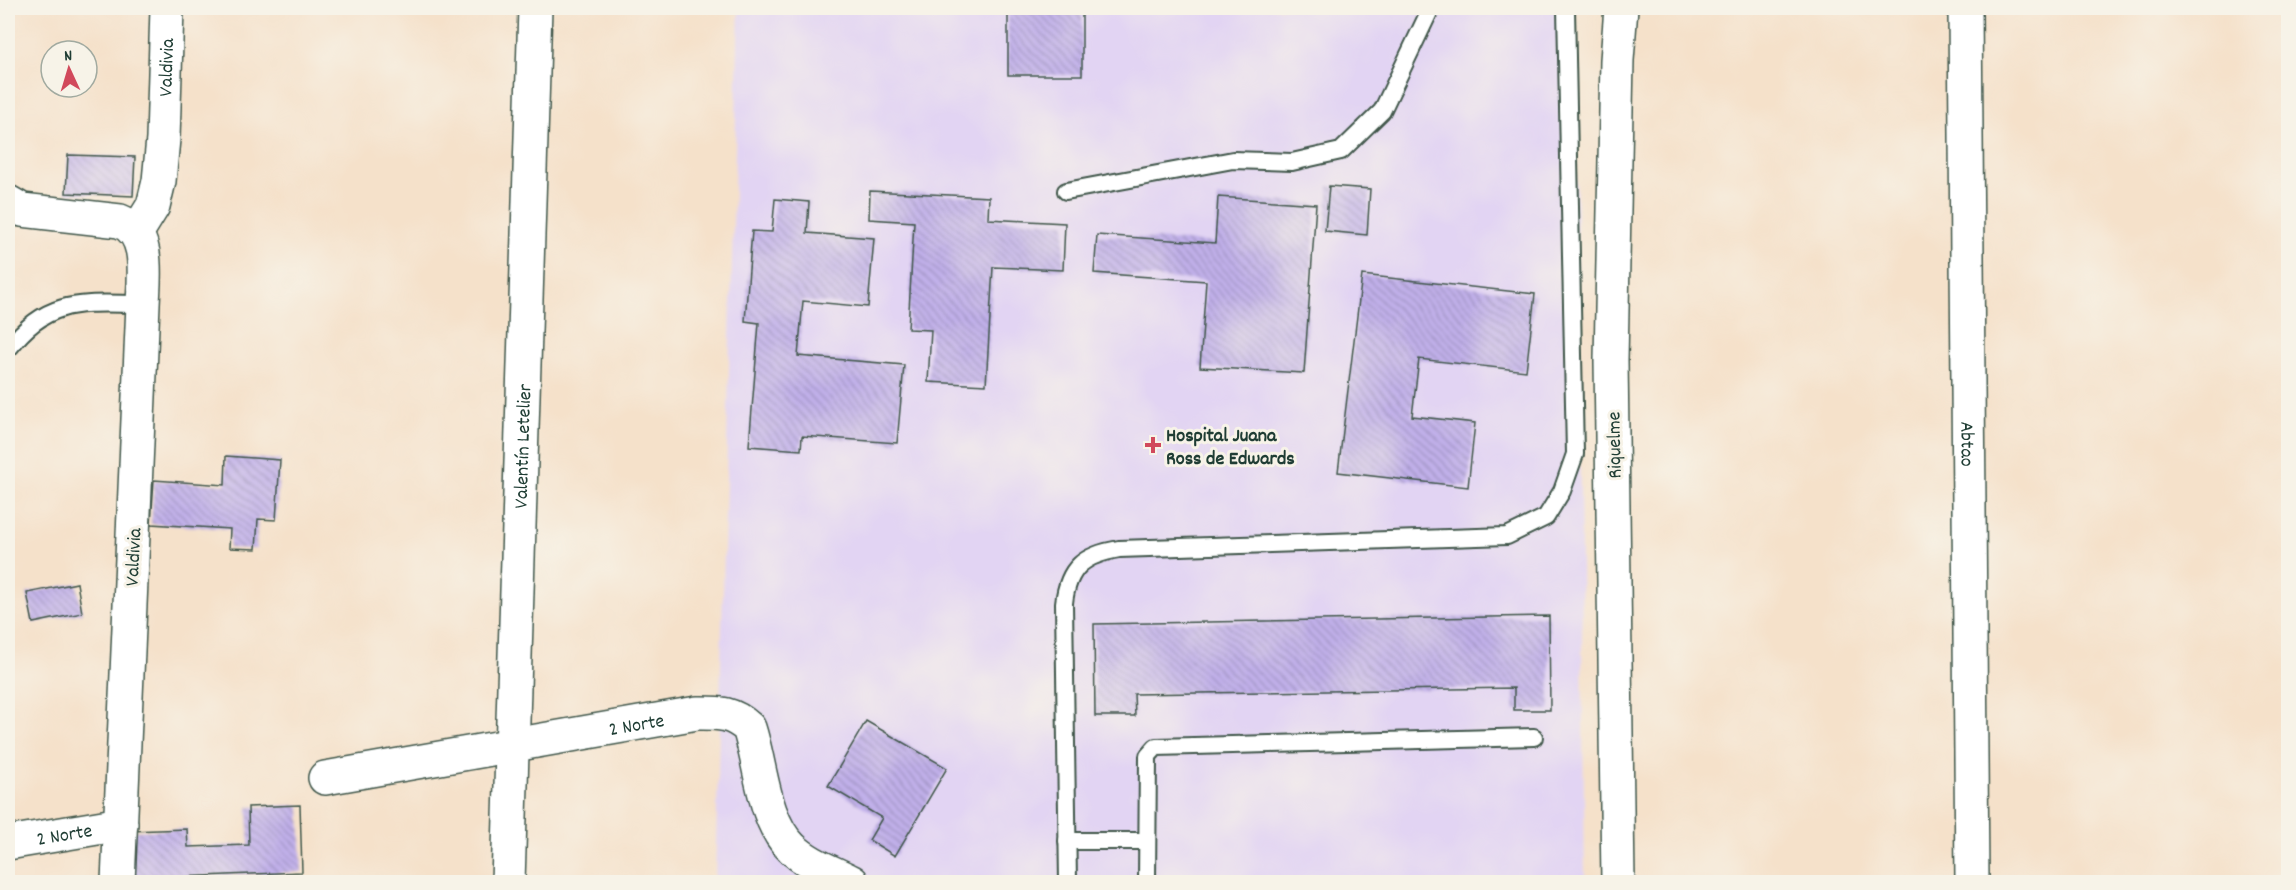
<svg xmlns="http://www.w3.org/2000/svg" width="2296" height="890" viewBox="0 0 2296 890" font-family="Dekko,sans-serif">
	<defs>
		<pattern id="building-back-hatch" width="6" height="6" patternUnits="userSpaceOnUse" patternTransform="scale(1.5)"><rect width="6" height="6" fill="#c1b0ea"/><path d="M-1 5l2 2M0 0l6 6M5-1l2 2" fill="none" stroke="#9c90be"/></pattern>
	</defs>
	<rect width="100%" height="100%" fill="#f7f3e8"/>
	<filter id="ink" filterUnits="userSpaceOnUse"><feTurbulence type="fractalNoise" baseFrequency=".0167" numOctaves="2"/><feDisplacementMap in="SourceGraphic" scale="12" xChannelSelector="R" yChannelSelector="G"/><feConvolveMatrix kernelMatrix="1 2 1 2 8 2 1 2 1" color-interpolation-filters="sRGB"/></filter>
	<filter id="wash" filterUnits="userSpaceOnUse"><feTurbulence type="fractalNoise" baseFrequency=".008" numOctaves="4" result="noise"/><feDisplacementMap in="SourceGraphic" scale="24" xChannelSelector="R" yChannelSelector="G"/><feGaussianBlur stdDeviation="1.35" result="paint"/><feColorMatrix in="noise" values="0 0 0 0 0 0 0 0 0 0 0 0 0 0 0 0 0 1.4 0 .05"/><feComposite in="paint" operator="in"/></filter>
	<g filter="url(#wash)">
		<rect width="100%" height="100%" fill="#f5e1ca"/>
		<polygon fill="#e2d4f3" points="739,8 1574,8 1585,882 715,882"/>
		<g id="blocks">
			<g fill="url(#building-back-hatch)">
				<rect x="1008" y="8" width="74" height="67"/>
				<polygon points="68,155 135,157 133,196 66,193"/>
				<polygon points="1329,186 1370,189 1367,235 1325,231"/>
				<polygon points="870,191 989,197 988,219 1065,223 1063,270 993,267 986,385 928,382 931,330 908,329 914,222 869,219"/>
				<polygon points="1218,197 1316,204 1304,373 1200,367 1206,281 1094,273 1097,235 1215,243"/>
				<polygon points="775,199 809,202 807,233 874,238 868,307 803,301 798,356 904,365 897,443 802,436 801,450 749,446 759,323 745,321 752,231 772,232"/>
				<polygon points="1362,275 1535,294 1526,371 1419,359 1412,416 1475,423 1468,487 1338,472"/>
				<polygon points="226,456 280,460 276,520 258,519 256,549 229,548 230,529 151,524 154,480 225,485"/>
				<polygon points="77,583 82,613 33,623 27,593"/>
				<polygon points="1549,616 1550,710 1514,710 1514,688 1134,694 1135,716 1095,716 1094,624"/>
				<polygon points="866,721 947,768 895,856 869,840 882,818 828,786"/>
				<polygon points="300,805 302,872 132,879 130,831 187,829 188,847 249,845 248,807"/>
			</g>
		</g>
	</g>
	<g filter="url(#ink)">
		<use href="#blocks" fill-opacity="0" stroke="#3f564a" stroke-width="1.5"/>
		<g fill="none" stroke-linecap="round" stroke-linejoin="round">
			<defs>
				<g id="lane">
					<polyline points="1066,191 1233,160 1292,162 1341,151 1382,111 1431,8"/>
					<path d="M10,347C49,296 85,304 143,304"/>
					<polyline points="1067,841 1147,841"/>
					<path d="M1068,882L1064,603C1068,567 1084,555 1119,549L1507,536L1546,517L1562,491L1575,454L1566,8"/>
					<polyline points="1147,882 1148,756 1156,747 1534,737"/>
				</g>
				<g id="street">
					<path id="s1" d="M1965,8L1972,882"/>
					<path d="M8,202L22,210L120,221C151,233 144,276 143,304L118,882"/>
					<path id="s2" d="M137,232L153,206L159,181L163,139L167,8"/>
					<path id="s3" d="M325,778L697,713C719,713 731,712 749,728C761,764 763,821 792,848C808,864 833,872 852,882"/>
					<path id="s4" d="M8,843L121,824"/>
					<path id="s5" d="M508,882L535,8"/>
					<polyline points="1618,882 1611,360 1617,60 1621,8"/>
				</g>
			</defs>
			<use href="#lane" stroke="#3f564a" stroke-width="20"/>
			<use href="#street" stroke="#3f564a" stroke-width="36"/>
			<use href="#lane" stroke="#fff" stroke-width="16"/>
			<use href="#street" stroke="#fff" stroke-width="33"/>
		</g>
	</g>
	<path fill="#d1495b" stroke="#f7f3e8" stroke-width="2" d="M1150 436h6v6h6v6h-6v6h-6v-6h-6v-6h6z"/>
	<g text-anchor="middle" stroke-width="6" stroke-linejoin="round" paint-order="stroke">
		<g font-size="20" fill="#1f3d34" stroke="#f7f3e8">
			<text dy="7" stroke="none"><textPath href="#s2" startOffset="170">Valdivia</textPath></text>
			<text dy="7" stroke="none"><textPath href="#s5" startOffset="436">Valentín Letelier</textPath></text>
			<text transform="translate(1613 445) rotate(-91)" y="7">Riquelme</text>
			<text dy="7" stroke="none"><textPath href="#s1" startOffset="436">Abtao</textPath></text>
			<text transform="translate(132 557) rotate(-87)" y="7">Valdivia</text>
			<text dy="7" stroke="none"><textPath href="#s3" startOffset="316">2 Norte</textPath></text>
			<text dy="7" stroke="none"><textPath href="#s4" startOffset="57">2 Norte</textPath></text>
		</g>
		<g font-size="20" font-weight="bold" fill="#1f3d34" stroke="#f7f3e8" text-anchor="start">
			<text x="1166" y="441">Hospital Juana<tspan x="1166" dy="23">Ross de Edwards</tspan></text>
		</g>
	</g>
	<rect width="2296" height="890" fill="none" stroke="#f7f3e8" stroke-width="30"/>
	<g transform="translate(69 69) rotate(356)"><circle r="28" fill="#f7f3e8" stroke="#a1aaa0" stroke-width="1.5"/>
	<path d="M0-4.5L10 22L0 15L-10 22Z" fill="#d1495b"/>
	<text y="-9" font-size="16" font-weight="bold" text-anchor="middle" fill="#1f3d34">N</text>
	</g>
</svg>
